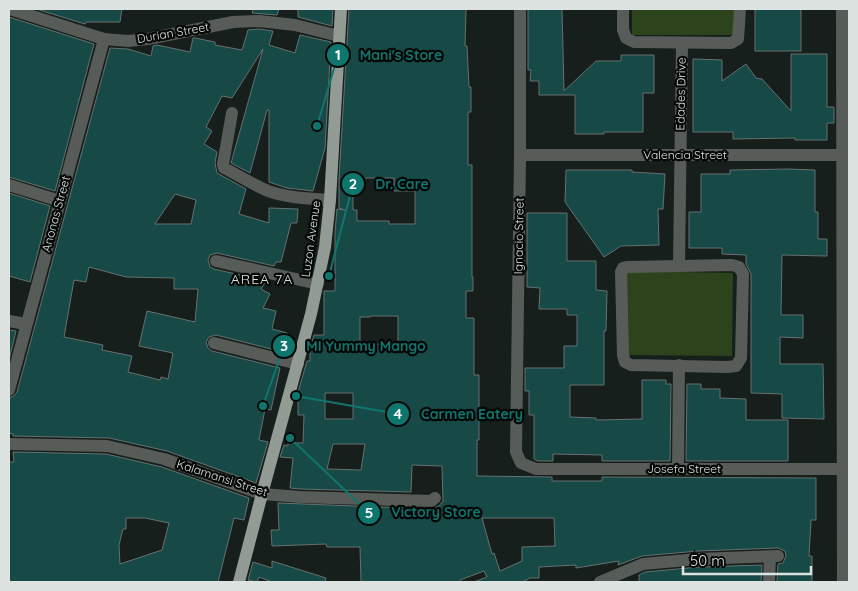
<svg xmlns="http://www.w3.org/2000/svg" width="858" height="591" viewBox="0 0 858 591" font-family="Quicksand,sans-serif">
	<rect width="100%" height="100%" fill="#161f1c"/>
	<g fill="#2d431c">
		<rect x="632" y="9" width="102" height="26"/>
		<polygon points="627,271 733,273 732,356 626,355"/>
	</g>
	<g fill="#174946" stroke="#657170" fill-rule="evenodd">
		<polygon points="36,9 122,9 120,22 86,22 85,24"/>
		<polygon points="253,9 279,9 277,15 252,13"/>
		<polygon points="298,9 333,9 332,26 298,17"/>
		<path d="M349,9H466L465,46H467L469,87H471V112H468V165H472V277H473V291H466V318H474V375H479V440H477V476L552,477V481H602V477L816,478V520H811L809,556H812V582H777L778,564L783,563L786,556L785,551L778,548L698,551L642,556L618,565L619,561L576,568V565L539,567V578H530L522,582H474L487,577L484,571L460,580V582H361L360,547H327L326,544L272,546L271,530H279L278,503L431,509L439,506L443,501L442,466L412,465L411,492L300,489L290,488L293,458L280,457L284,445L288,446V443H303L304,415H298V392L307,361H310V349L314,335H324V291H335V232L337,209L345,210L339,208V178ZM353,178H394V191H415V224H389V221H357V210H353ZM370,316H398V342H388V344H360V317H370ZM325,393H353V419H325ZM333,444H365L361,470L327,469ZM482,518H554L555,546L522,547V561L500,571L494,553L492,554Z"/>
		<polygon points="528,9 562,9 564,91 596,61 621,61 621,55 654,55 654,93 643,93 643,132 604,132 604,134 575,134 575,95 539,95 539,81 530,81 531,70 528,70"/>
		<rect x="755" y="9" width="46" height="42"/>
		<polygon points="9,17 94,44 55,191 9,177"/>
		<path d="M259,29L273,31L269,45L295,53L300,35L331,42L325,148L313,191L287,188L269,182V110H267L250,173L231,163L263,49L232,98L222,96L206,127L212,131L204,144L217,152L215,163L217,173L246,189L239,214L269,223V208L298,209L297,223H291L281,262H276L274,266L217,253L210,255L208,260L210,267L214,269L266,281L261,289L270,294L263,308L276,311L272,329L287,333L283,352L216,335L209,337L206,342L208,348L212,351L280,368L271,410L265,409L259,440L268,442L256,483L167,451L109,438L13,436V434L9,433V398L14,396L17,392L110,48L128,49L151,56L153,46L157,45L190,52L193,38H195L215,42V45L242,50L248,30ZM175,194L196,200L191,224H155ZM89,267L126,277L174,278V289H198L195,322L147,311L139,346L173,353L168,379L161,377L160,380L128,372L132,356L102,350L103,345L64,337L74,280L86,282Z"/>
		<polygon points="791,54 827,54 827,107 834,107 834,123 827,123 827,140 795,140 795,138 733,139 733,132 693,132 693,59 722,60 722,81 746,64 756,78 762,79 791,111"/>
		<polygon points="788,169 815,170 815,212 818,212 818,239 827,239 827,256 782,255 781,315 803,315 803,338 780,337 780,364 823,364 824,419 782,418 782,394 751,393 751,274 746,264 746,255 722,254 722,248 689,248 689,212 701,212 701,174 730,174 730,170"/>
		<polygon points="566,170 632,170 632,172 665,174 663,209 658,209 659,245 621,246 604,257 565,202"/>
		<polygon points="9,193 50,206 30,282 9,276"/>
		<polygon points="527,213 567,213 567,261 596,261 596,290 607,291 606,331 604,331 604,385 570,385 570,417 596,418 596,420 642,419 642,380 666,380 666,384 671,384 670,461 602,461 602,455 553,454 553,461 538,461 534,459 534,415 529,415 529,391 525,391 525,368 564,368 564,346 577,346 577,315 567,315 567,309 539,309 540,288 527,287"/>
		<polygon points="9,330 16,331 9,360"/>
		<polygon points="687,384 701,384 701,389 720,389 720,398 746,399 746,420 788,420 788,461 686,461"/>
		<path d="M13,452L106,454L162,467L249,498L244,520L234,518L218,582H9V462H14ZM126,518H145L169,523L162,550L120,564L119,545L123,529H126Z"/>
		<polygon points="272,561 326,578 325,582 272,582 259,577 257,582 248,580 253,562 272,568"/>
		<polygon points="762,565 761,582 639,582 639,575 645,572 699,567"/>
	</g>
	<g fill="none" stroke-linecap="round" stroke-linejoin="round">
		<g stroke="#585c59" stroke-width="12">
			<polyline points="10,9 104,39 128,41 148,39 233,22 259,21 295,25 339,36"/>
			<polyline points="520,9 520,155 516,452 521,463 536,469 849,469"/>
			<polyline points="623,9 623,30 626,38 634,42 731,43 738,39 740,9"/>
			<polyline points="842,9 843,582"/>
			<path d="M232,113L223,164L224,168C240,176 255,186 271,192C290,198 311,199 330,200"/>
			<polyline points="520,155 849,155"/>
			<polyline points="9,185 60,201"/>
			<polyline points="216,261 318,284"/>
			<polygon points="732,265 739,267 743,274 741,358 736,366 727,367 631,365 625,362 623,355 621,272 623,268 628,267"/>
			<polyline points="679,266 682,43"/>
			<polyline points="9,321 26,324"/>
			<polyline points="214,343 298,364"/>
			<polyline points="9,390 104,39"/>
			<polyline points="9,444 107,446 164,459 262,494 300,497 431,501 435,498"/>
			<polyline points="678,469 679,365"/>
			<polyline points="600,582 643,564 698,559 778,556"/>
			<polyline points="769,582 770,557"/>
		</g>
		<polyline stroke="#939b95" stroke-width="12" points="239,582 262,494 311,314 325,247 330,200 341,9"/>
	</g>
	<g text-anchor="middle" stroke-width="4.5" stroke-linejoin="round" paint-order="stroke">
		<g font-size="12" fill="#dce3e0" stroke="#050807">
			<text transform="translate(173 33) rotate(-10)" y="4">Durian Street</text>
			<text transform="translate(681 94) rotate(-89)" y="4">Edades Drive</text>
			<text x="685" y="159">Valencia Street</text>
			<text transform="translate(56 214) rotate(-75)" y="4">Anonas Street</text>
			<text transform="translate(519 236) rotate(-89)" y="4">Ignacio Street</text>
			<text transform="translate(311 239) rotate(-82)" y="4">Luzon Avenue</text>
			<text x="684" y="473">Josefa Street</text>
			<text transform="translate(222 478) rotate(18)" y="4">Kalamansi Street</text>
		</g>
		<g font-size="14" letter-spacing="1" fill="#dce3e0" stroke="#050807">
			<text x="262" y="284">AREA 7A</text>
		</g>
	</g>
	<path fill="none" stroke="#0f766e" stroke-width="2" d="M317 126L338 55M329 276L353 184M263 406L284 346M296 396L398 414M290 438L369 513"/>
	<g fill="#0f766e" stroke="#050807" stroke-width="2">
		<circle cx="317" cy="126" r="5"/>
		<circle cx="329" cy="276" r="5"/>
		<circle cx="263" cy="406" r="5"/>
		<circle cx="296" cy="396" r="5"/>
		<circle cx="290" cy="438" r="5"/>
		<circle cx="338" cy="55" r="12"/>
		<circle cx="353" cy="184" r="12"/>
		<circle cx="284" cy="346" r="12"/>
		<circle cx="398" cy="414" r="12"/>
		<circle cx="369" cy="513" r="12"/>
	</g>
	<g font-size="15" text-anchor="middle" font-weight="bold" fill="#fff">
		<text x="338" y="60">1</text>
		<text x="353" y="189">2</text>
		<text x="284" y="351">3</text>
		<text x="398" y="419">4</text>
		<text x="369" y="518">5</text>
	</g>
	<g font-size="14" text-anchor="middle" font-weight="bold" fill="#0f766e" stroke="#050807" stroke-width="4.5" stroke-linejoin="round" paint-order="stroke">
		<text x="401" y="60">Mani's Store</text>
		<text x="402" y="189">Dr. Care</text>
		<text x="366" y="351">MI Yummy Mango</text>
		<text x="472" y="419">Carmen Eatery</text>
		<text x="436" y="517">Victory Store</text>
	</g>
	<rect width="858" height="591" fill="none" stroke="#dce3e0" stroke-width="20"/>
	<path d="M683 566v8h128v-8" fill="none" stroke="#dce3e0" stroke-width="2.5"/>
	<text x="690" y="566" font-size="15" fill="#dce3e0" stroke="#050807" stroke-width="4" paint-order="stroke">50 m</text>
</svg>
